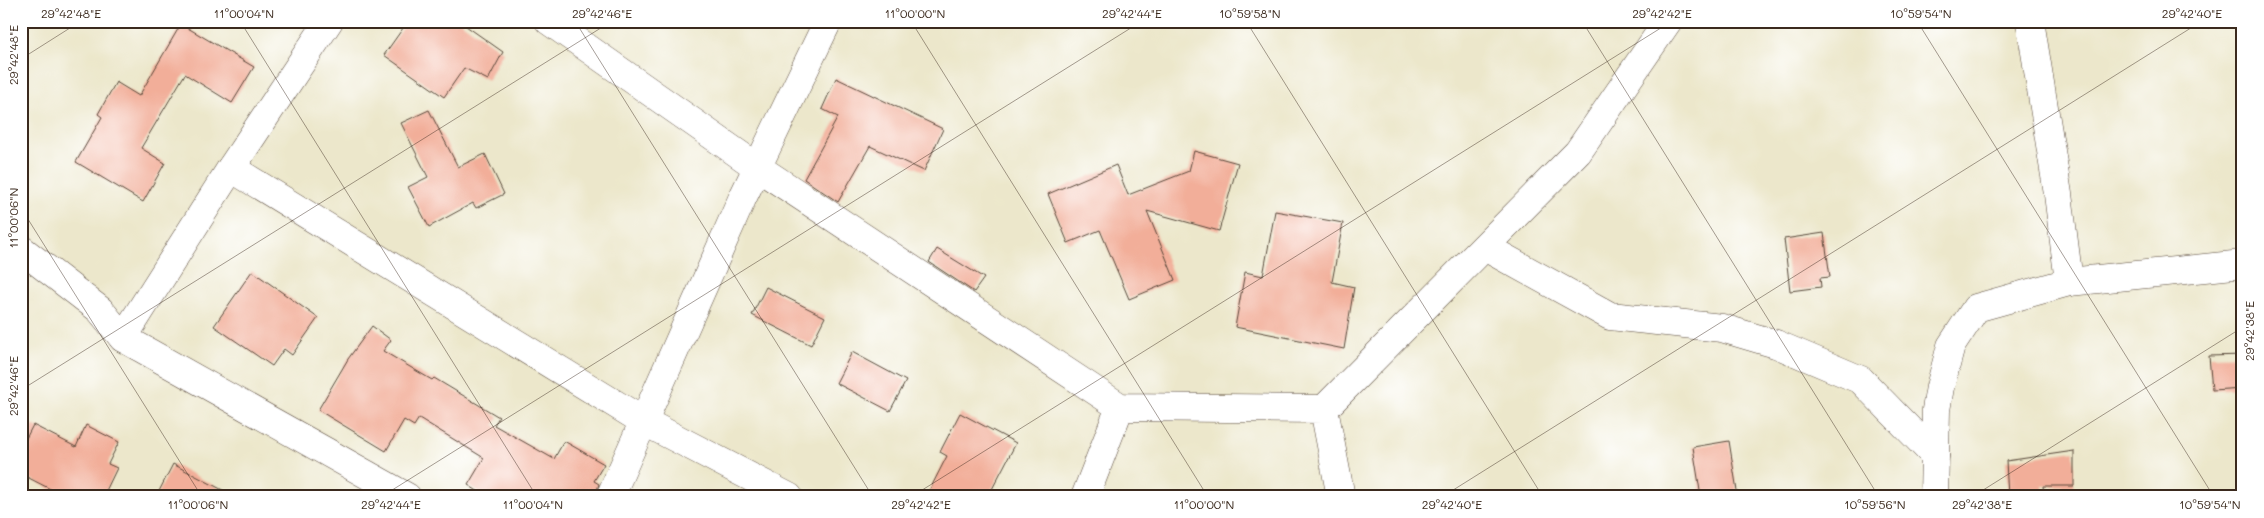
<svg xmlns="http://www.w3.org/2000/svg" width="2264" height="518" viewBox="0 0 2264 518" font-family="Mali,sans-serif">
	<rect width="100%" height="100%" fill="#fff"/>
	<filter id="ink" filterUnits="userSpaceOnUse"><feTurbulence type="fractalNoise" baseFrequency=".02" numOctaves="2"/><feDisplacementMap in="SourceGraphic" scale="10" xChannelSelector="R" yChannelSelector="G"/><feConvolveMatrix kernelMatrix="1 2 1 2 8 2 1 2 1" color-interpolation-filters="sRGB"/></filter>
	<filter id="wash" filterUnits="userSpaceOnUse"><feTurbulence type="fractalNoise" baseFrequency=".0096" numOctaves="4" result="noise"/><feDisplacementMap in="SourceGraphic" scale="20" xChannelSelector="R" yChannelSelector="G"/><feGaussianBlur stdDeviation="1.12" result="paint"/><feColorMatrix in="noise" values="0 0 0 0 0 0 0 0 0 0 0 0 0 0 0 0 0 1.4 0 .05"/><feComposite in="paint" operator="in"/></filter>
	<g filter="url(#wash)">
		<rect width="100%" height="100%" fill="#ece7cb"/>
		<g id="blocks">
			<g fill="#f2ae99">
				<polygon points="408,21 459,21 503,52 488,80 464,68 444,97 384,55"/>
				<polygon points="181,24 254,67 232,103 185,74 141,148 165,163 143,202 76,162 102,117 98,114 116,82 139,96"/>
				<polygon points="836,78 943,129 924,171 870,146 838,202 804,179 838,117 822,109"/>
				<polygon points="429,110 458,167 485,154 504,194 476,208 473,203 429,227 408,187 428,177 401,123"/>
				<polygon points="1194,151 1238,163 1219,231 1147,211 1175,280 1129,299 1100,230 1068,243 1048,194 1116,165 1128,195 1189,171"/>
				<polygon points="1275,211 1343,223 1332,282 1354,287 1344,349 1235,327 1245,272 1263,276"/>
				<polygon points="1824,233 1830,277 1820,278 1821,287 1790,291 1784,239"/>
				<polygon points="937,249 984,278 974,292 929,262"/>
				<polygon points="252,271 318,318 292,355 284,349 272,366 214,326"/>
				<polygon points="766,287 825,317 811,345 752,315"/>
				<polygon points="372,326 391,340 383,351 432,380 434,378 499,417 494,425 554,459 564,441 604,464 594,481 599,484 595,497 487,497 468,485 484,458 419,418 414,426 404,420 386,451 318,410 348,359"/>
				<polygon points="852,352 906,381 890,411 836,383"/>
				<polygon points="2243,355 2243,388 2212,390 2209,356"/>
				<polygon points="960,413 1016,443 988,497 926,497 947,456 940,452"/>
				<polygon points="33,425 76,447 86,425 119,442 108,464 117,468 103,497 66,497 21,474 21,448"/>
				<polygon points="1729,441 1738,497 1701,497 1693,447"/>
				<polygon points="2074,451 2074,486 2043,486 2044,495 2008,497 2006,461"/>
				<polygon points="173,464 236,497 156,497"/>
			</g>
		</g>
	</g>
	<g filter="url(#ink)">
		<use href="#blocks" fill-opacity="0" stroke="#564638" stroke-width="1"/>
		<g fill="none" stroke-linecap="round" stroke-linejoin="round">
			<defs>
				<g id="minor">
					<polyline points="549,21 757,167 1120,407 1324,409 1341,497"/>
					<polyline points="231,168 643,421 789,497"/>
					<polyline points="1485,247 1610,316 1722,328 1776,344 1861,380 1935,456"/>
					<polyline points="21,249 100,310 123,338 407,497"/>
					<polyline points="2069,282 2243,264"/>
					<polyline points="123,338 231,168 329,21"/>
					<polyline points="1324,409 1578,152 1668,21"/>
					<polyline points="610,497 742,199 828,21"/>
					<polyline points="1085,497 1120,407"/>
					<polyline points="1934,497 1936,410 1940,387 1951,346 1976,308 2069,282 2058,194 2030,21"/>
				</g>
			</defs>
			<use href="#minor" stroke="#564638" stroke-width="29"/>
			<use href="#minor" stroke="#fff" stroke-width="28"/>
		</g>
	</g>
	<path fill="none" stroke="#3b2a1e" stroke-width="1" stroke-opacity="0.45" d="M240,21L537,497M575,21L873,497M911,21L1208,497M1246,21L1543,497M1582,21L1879,497M1917,21L2214,497M21,59L81,21M21,208L202,497M21,390L612,21M381,497L1142,21M911,497L1672,21M1442,497L2202,21M1972,497L2243,327"/>
	<rect width="2264" height="518" fill="none" stroke="#fff" stroke-width="55"/>
	<rect x="28" y="28" width="2208" height="462" fill="none" stroke="#3b2a1e" stroke-width="2"/>
	<g font-size="12" text-anchor="middle" fill="#3b2a1e">
		<text x="71" y="18">29°42'48"E</text>
		<text x="244" y="18">11°00'04"N</text>
		<text x="602" y="18">29°42'46"E</text>
		<text x="915" y="18">11°00'00"N</text>
		<text x="1132" y="18">29°42'44"E</text>
		<text x="1250" y="18">10°59'58"N</text>
		<text x="1662" y="18">29°42'42"E</text>
		<text x="1921" y="18">10°59'54"N</text>
		<text x="2192" y="18">29°42'40"E</text>
		<text transform="translate(14 55) rotate(-90)" y="4">29°42'48"E</text>
		<text transform="translate(14 218) rotate(-90)" y="4">11°00'06"N</text>
		<text transform="translate(2250 331) rotate(-90)" y="4">29°42'38"E</text>
		<text transform="translate(14 386) rotate(-90)" y="4">29°42'46"E</text>
		<text x="198" y="509">11°00'06"N</text>
		<text x="391" y="509">29°42'44"E</text>
		<text x="533" y="509">11°00'04"N</text>
		<text x="921" y="509">29°42'42"E</text>
		<text x="1204" y="509">11°00'00"N</text>
		<text x="1452" y="509">29°42'40"E</text>
		<text x="1875" y="509">10°59'56"N</text>
		<text x="1982" y="509">29°42'38"E</text>
		<text x="2210" y="509">10°59'54"N</text>
	</g>
</svg>
